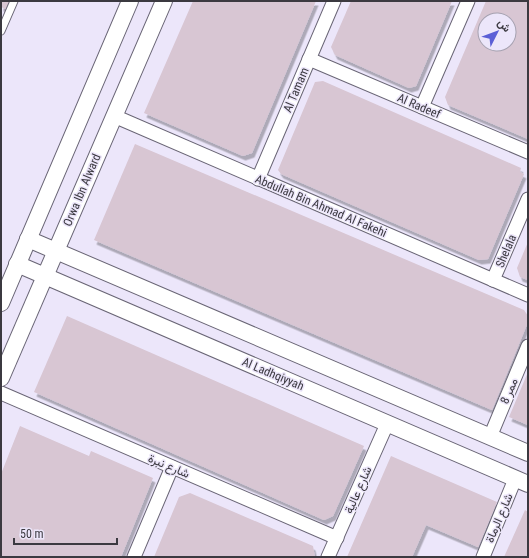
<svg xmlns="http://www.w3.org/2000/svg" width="529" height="558" viewBox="0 0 529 558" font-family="'Roboto Condensed',Vazirmatn,sans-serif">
	<defs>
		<filter id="shadow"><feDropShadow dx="2.5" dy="4.5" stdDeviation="0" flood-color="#0004"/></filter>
	</defs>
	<rect width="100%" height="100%" fill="#ece6fa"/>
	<g fill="#d8c6d3" fill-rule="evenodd" filter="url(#shadow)">
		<polygon points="1,1 10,1 6,9 1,7"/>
		<polygon points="193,1 316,1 252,153 243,156 144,113"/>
		<polygon points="351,1 452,1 416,86 409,88 335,55 331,47"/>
		<path d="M486,1H528V139L448,105L445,97ZM485,20H509V44H485Z"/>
		<polygon points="323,81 521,168 520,172 524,174 488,259 479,260 281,174 278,170 315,82"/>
		<polygon points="135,144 524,310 528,316 528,322 492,410 94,240"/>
		<polygon points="528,242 528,280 520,277 517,268"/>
		<polygon points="67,316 364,446 333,516 324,520 34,392"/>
		<polygon points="528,372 528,425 509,417"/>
		<polygon points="20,426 89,456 91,451 153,478 121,557 1,557 1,474"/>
		<polygon points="391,456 497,502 478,547 426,525 412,557 347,557"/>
		<polygon points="190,493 313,546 315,557 154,557 179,497"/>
		<polygon points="525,510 528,512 528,557 504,557"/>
	</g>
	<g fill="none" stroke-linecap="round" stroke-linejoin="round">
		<defs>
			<polyline id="service" points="1,31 14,1"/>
			<g id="minor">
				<polyline points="309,59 528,152"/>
				<polyline points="422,107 468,1"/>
				<polyline points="114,116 528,295"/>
				<polyline points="258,179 334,1"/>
				<polyline points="493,280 528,199"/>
				<polyline points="1,393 337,538"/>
				<polyline points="490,437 528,346"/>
				<polyline points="134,557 172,467"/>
				<polyline points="328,557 387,424"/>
				<polyline points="483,557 515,479"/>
			</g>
			<g id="tertiary">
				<polyline points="28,239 528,453"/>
				<polyline points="17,264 528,484"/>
				<polyline points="1,303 130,1"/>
				<polyline points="1,378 164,1"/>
			</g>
		</defs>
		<use href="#service" stroke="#696575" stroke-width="9"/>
		<use href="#minor" stroke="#696575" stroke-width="15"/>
		<use href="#tertiary" stroke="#696575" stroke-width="18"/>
		<use href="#service" stroke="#fff" stroke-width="7"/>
		<use href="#minor" stroke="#fff" stroke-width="13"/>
		<use href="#tertiary" stroke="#fff" stroke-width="16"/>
	</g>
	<g text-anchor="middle" stroke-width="3" stroke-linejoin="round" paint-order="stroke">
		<g font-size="12" fill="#3b3940" stroke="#ece6fa">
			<text transform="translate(296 90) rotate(-67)" y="4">Al Tamam</text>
			<text transform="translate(419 106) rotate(23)" y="4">Al Radeef</text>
			<text transform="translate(82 190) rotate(-67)" y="4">Orwa Ibn Alward</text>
			<text transform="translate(321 206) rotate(23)" y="4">Abdullah Bin Ahmad Al Fakehi</text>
			<text transform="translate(506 251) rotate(-67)" y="4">Shelala</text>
			<text transform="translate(273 374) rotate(23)" y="4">Al Ladhqiyyah</text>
			<text transform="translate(509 391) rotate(-67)" y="4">ممر 8</text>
			<text transform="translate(169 466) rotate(23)" y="4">شارع نبرة</text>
			<text transform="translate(358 490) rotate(-66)" y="4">شارع عالية</text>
			<text transform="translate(499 518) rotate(-67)" y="4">شارع الرماة</text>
		</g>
	</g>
	<rect width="529" height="558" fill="none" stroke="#3b3940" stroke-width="4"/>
	<g transform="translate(497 32) rotate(48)"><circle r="19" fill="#ece6fa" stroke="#a5a1b0"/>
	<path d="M0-3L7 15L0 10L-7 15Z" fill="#5b5fd6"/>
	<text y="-6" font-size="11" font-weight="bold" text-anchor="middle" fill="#3b3940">ش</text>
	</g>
	<path d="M14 538v6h103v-6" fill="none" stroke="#3b3940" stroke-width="2"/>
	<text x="20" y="538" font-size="12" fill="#3b3940" stroke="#ece6fa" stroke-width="3" paint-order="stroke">50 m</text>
</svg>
